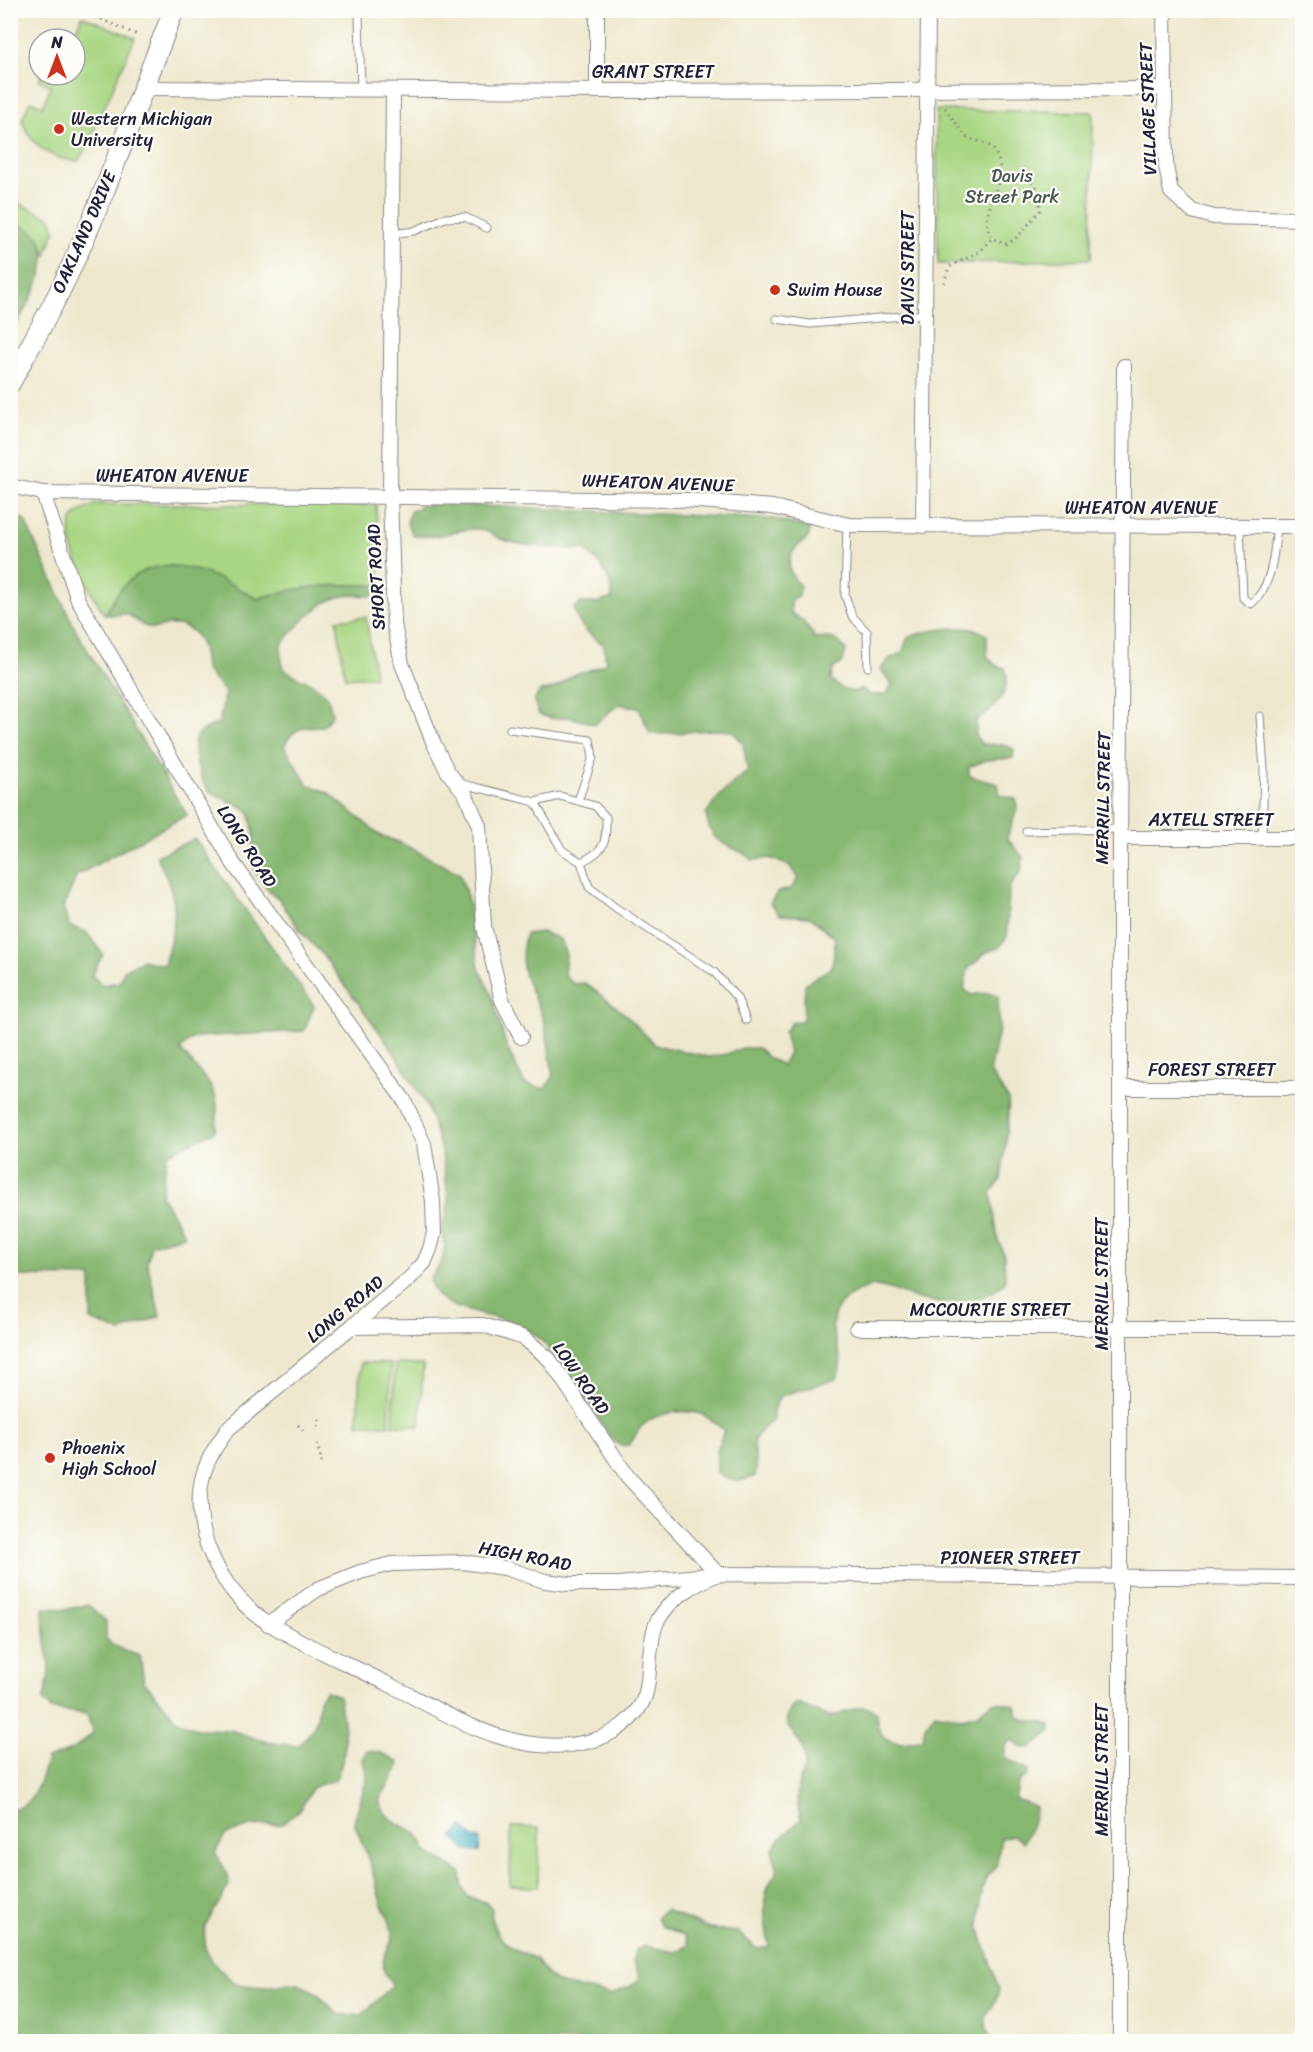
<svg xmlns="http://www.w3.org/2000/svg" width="1313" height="2052" viewBox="0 0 1313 2052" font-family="Sriracha,sans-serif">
	<rect width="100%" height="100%" fill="#fdfcf7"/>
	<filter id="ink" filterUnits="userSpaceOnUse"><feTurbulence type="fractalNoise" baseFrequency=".0167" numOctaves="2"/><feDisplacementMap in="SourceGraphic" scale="12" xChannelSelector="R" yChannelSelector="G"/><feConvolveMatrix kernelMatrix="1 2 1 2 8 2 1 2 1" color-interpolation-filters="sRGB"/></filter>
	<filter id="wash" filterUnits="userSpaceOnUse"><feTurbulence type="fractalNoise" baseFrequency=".008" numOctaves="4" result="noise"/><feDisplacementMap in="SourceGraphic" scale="24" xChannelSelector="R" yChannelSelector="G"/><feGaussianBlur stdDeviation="1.35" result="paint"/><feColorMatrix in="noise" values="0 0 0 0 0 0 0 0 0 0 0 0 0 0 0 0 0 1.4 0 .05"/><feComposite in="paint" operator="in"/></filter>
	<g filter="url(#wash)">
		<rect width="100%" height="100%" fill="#ede8cd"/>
		<g fill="#a9d683" stroke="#667c5f" stroke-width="1.5">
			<path d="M82,16L135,38L88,145L78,161C51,160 31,146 22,120L30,101L43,106L51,86L39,80L41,75H75V39H72Z"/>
			<polygon points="936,110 1093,112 1091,259 938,264"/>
			<polygon points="11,200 51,218 56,232 53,234 46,256 37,236 11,220"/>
			<path d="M97,504L376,505L380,586C335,583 300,586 257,599C218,576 160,544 122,588C115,595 110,606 105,615C93,596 56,534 76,515C81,510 91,507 97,504Z"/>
			<polygon points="366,617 375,676 345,678 337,620"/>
			<polygon points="360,1363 391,1364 389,1425 358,1424"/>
			<polygon points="395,1364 423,1365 420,1426 393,1425"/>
			<polygon points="511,1827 539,1828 538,1887 510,1886"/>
		</g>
		<g fill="#86b771" stroke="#546c56" stroke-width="1.5">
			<path d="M11,220C18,224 33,230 38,237C58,265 23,309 11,335Z"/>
			<path d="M435,504L773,519L810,528L808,538C787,551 783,568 800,586L799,595L791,602V613L802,620L816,639C831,637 838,637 846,651L842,663L833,669L831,680L843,689L854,692L862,688L869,695H885L892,685L881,669L890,658L902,653L908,637C929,630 969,622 987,635V656L996,666L1005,668C1012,692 995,709 976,720V737L982,744L1003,745L1014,749L1013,758L987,760L969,767V776L998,784L1000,795L1016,799L1017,809L1007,838L1023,858L1021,871L1009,888L1007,936L1000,947L987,952L968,969L964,988L970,995L988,993L998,996L999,1030L990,1072C996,1081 1004,1091 1008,1100C1010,1107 1003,1174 1000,1181C998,1185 994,1188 991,1192L998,1240L1004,1255L1005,1282C985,1304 943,1306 915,1298C903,1295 887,1286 875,1286C861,1287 839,1301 835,1313C825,1339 849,1350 837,1379L780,1396L773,1410V1420C768,1425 759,1431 756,1438C749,1449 760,1462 755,1476C739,1483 732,1483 717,1473V1450L724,1430C717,1425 709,1417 701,1414C683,1408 655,1413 642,1426C637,1431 634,1439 629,1445H619C604,1433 600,1419 590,1404C575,1382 548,1340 525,1328C498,1312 434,1316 430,1279L442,1261L445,1245L442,1230L449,1202L441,1148L427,1106L392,1049L322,954L300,931L280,900L267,889L255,872L252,857L254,834L249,811C237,802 224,801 212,793C202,787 190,749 196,738C200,730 211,726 219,723L225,692L205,669C204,647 198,622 169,625C163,626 157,629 151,628C141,627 136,619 127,614L105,615C110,606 115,595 122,588C160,544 218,576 257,599C300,586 335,583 380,586L372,596C363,596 352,594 343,596C318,600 297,627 281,645L282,667C304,686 328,679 332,715L323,726C303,726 293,728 284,746L308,785L327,792L381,836L399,842L460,874L468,900L479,969L491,993L507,1048L525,1084L545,1089L553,1077C550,1059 549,1040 544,1022C533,988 514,972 526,934L542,932L560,939L566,955L564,974L573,984L585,983L625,1014L655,1045L709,1057L727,1054L742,1048H758L767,1057L782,1065L789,1053L784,1032L791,1023L803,1020L805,984C833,964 833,977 835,938L810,917L780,915L770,903L778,892L791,889L798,879L790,866L770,858L753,860C730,841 711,849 706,814C718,795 731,784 748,771L743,743L732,731C705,727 678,735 650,734L639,708L619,704L595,724L568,717L554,719L539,715L534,701L540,691C563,690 562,678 579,673C589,670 596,669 606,663L604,645C591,636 577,625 574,609L580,603H597L612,598C612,577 600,562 584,549C562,549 525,547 504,540C497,538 490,532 483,530C458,525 443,541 413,535L407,524L410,512L420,506Z"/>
			<path d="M11,518L24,519L76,631L187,815L77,875L63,908L69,926L86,932L103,954L92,976L103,985L120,982L124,970L142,960L164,965C177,918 181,900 156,856L195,839L314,1006L304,1031L194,1037L180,1049C204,1080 224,1087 215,1131L167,1154L161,1195L185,1235L151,1245L147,1262L160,1316L120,1332L91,1320V1277L11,1276Z"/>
			<path d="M88,1605L106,1621V1639L122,1650L140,1656L144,1682L177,1720L197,1729L230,1730L267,1742L297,1746C313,1732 319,1721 319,1699L326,1691L339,1696C344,1726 350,1752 335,1780L313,1787L301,1808L282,1824L250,1826L225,1835L215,1853L225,1869L229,1885L205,1927V1947L213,1963L235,1984L263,1987L298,1983L319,1995L339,2015H362L393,1985C378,1967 381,1959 393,1940L390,1922L381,1903L371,1866L354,1822L367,1778L363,1760L367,1751L379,1752L399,1762L398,1769L379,1800C391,1836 414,1815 426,1851L461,1873L462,1885L468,1897L485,1902L492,1909C488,1935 513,1952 535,1958C556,1995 575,1983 610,1995L633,1985L640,1978L633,1960L635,1950L646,1946L675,1952L689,1945L685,1936L661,1926L657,1917L665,1910L709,1929L738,1932L757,1949L769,1946C766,1930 763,1909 766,1894C770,1872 784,1881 772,1851L779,1840L801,1819C796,1802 795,1784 805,1769C805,1763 805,1755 803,1750C796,1729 775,1726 795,1704C807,1705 820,1717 832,1716C848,1714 862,1699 877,1713C874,1743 898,1747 922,1739L925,1727L935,1713L961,1718L979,1714C990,1700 998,1700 1016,1706L1018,1717C1030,1723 1039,1720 1051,1725V1732L1032,1747L1022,1748L1013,1740L1007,1743L1004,1757L1028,1771L1027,1776L1019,1781L1015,1799L1035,1807C1035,1820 1030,1832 1023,1842L1013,1835L1001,1838L996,1868L986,1878L982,1889L979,1927L999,1990C994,2017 977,2005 991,2041H11V1809C35,1809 41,1777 47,1759L74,1749L93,1733L87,1714L51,1709L43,1700C56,1663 43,1645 43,1608L67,1609Z"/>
		</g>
		<polygon fill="#48b3c6" stroke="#356a80" stroke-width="1.5" points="462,1827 474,1838 480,1839 479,1852 467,1851 453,1837"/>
	</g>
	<g filter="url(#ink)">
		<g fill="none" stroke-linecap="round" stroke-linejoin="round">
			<defs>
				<g id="lane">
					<polyline points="355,10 359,15 361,90"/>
					<polyline points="392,234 414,231 445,218 465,217 487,228"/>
					<polyline points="777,319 810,324 926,314"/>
					<polyline points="847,525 845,595 852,616 867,632 868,667"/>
					<path d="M1240,526L1243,598L1251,604C1273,587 1274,551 1277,526"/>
					<polyline points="1260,716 1264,769 1262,838"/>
					<polyline points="510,729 590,740 593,757 578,801"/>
					<path d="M459,783L535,802L560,796L595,806L606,817C606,844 606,850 581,862L562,850L535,802"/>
					<polyline points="1026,831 1120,829"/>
					<polyline points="581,862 589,887 616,908 714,972 737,998 746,1020"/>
				</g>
				<g id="street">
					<polyline points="1164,10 1166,166 1171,192 1192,211 1214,217 1302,219"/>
					<polyline points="142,88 597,91 1164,89"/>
					<polyline points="393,90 390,495 394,624 402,664 434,744 448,772 465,793 479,826 484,927 502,1000 521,1037"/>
					<polyline points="597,91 597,10"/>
					<polyline points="10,486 43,493 687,500 772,507 849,525 1302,526"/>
					<path d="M43,493L78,600L233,863L404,1100L424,1144L433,1201L434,1233L430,1249L424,1263L409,1279L228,1429C219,1442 209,1455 204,1472C187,1527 222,1596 270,1624C307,1647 349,1664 388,1684C450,1715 514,1759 587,1742C611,1737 637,1719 645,1696C649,1684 649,1668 650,1655C652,1643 652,1630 658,1620C671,1597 695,1584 718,1574"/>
					<polyline points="923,526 928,10"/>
					<polyline points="1120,838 1302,838"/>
					<polyline points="1121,1088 1302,1088"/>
					<polyline points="352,1327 483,1325 524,1338 549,1359 628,1477 718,1574"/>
					<polyline points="857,1328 1302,1328"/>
					<polyline points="268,1624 318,1589 360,1572 392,1564 462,1562 505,1568 545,1581 569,1584 619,1584 718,1574 1302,1578"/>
					<polyline points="1120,2042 1120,838 1124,366"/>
				</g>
				<path id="secondary" d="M10,383C30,346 51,311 68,274C109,188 138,98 174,10"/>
			</defs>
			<use href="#lane" stroke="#888584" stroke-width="9"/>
			<use href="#street" stroke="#888584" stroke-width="16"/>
			<use href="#secondary" stroke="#888584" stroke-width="22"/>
			<g stroke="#888584" stroke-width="3" stroke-dasharray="1.5 4.5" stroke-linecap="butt">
				<polyline points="79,10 138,35"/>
				<path d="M945,108L966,137L991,146C1018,179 973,208 992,238"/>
				<path d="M944,283L949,267L979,252L992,238L1005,244C1020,239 1029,222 1040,211C1040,172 1027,181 999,181"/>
				<polyline points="298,1425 304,1432"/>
				<polyline points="318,1427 319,1418"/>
				<polyline points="317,1444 322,1463"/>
			</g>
			<use href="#lane" stroke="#fff" stroke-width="7"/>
			<use href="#street" stroke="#fff" stroke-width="14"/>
			<use href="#secondary" stroke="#fff" stroke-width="20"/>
		</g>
	</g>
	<g fill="#c8321e" stroke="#fdfcf7" stroke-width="2">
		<circle cx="59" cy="129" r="6"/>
		<circle cx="775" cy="290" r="6"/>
		<circle cx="50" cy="1458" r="6"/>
	</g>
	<g text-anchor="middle" stroke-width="4.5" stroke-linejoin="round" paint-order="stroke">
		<g font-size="18" fill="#22223b" stroke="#fdfcf7">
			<text x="653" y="78">GRANT STREET</text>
			<text transform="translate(1148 109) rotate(-92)" y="6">VILLAGE STREET</text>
			<text transform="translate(84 232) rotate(-66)" y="6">OAKLAND DRIVE</text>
			<text transform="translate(908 268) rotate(-90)" y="6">DAVIS STREET</text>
			<text x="172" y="482">WHEATON AVENUE</text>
			<text transform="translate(658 483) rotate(2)" y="6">WHEATON AVENUE</text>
			<text x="1141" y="514">WHEATON AVENUE</text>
			<text transform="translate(376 577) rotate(-93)" y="6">SHORT ROAD</text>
			<text transform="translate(1103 798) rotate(-89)" y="6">MERRILL STREET</text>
			<text x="1211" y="826">AXTELL STREET</text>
			<text transform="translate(247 846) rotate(57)" y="6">LONG ROAD</text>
			<text x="1212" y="1076">FOREST STREET</text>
			<text transform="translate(1102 1284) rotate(-90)" y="6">MERRILL STREET</text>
			<text transform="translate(345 1309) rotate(-40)" y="6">LONG ROAD</text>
			<text x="990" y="1316">MCCOURTIE STREET</text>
			<text transform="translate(581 1378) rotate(55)" y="6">LOW ROAD</text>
			<text transform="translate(525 1556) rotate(11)" y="6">HIGH ROAD</text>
			<text x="1010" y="1564">PIONEER STREET</text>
			<text transform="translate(1102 1770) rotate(-90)" y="6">MERRILL STREET</text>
		</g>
		<g font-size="18" fill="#22223b" stroke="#fdfcf7" text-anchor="start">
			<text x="71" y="125">Western Michigan<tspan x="71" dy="21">University</tspan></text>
			<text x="787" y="296">Swim House</text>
			<text x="62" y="1454">Phoenix<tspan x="62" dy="21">High School</tspan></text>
		</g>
		<g font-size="18" fill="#4a5851" stroke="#fdfcf7">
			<text x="1012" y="182">Davis<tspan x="1012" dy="21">Street Park</tspan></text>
		</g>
	</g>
	<rect width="1313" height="2052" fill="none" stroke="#fdfcf7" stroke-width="36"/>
	<g transform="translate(57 57)"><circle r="28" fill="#fdfcf7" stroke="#a5a5ac" stroke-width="1.5"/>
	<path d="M0-4.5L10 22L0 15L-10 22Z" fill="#c8321e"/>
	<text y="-9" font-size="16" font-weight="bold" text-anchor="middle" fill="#22223b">N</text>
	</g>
</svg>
